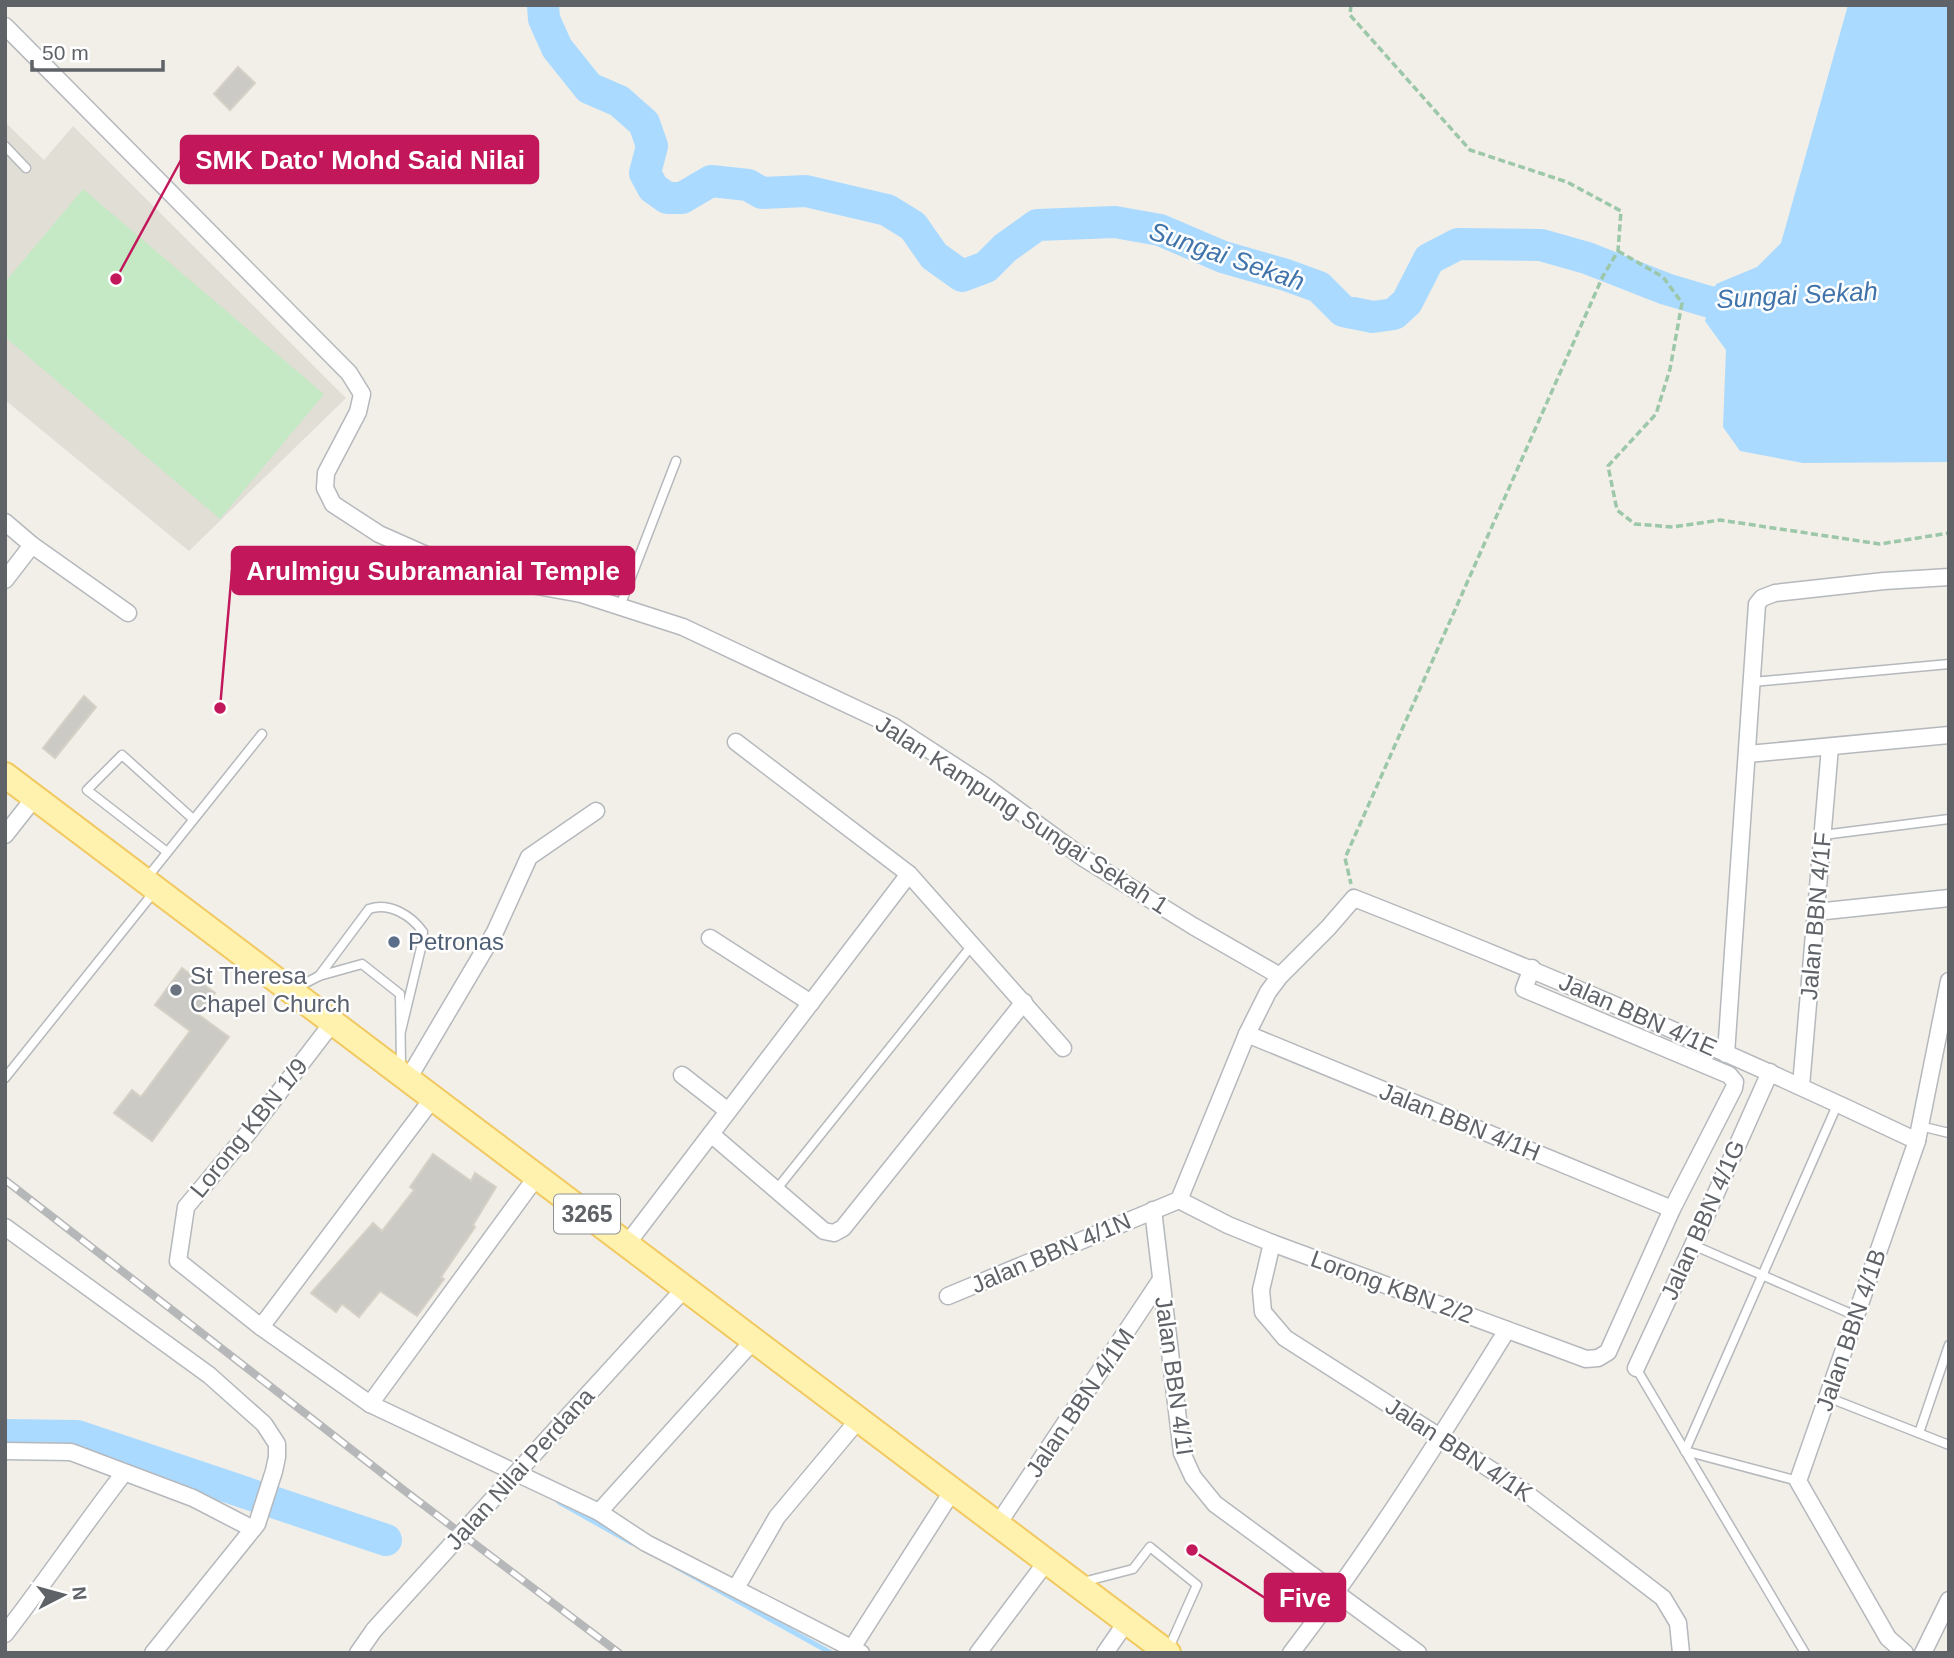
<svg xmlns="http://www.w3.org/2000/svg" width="1954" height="1658" viewBox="0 0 1954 1658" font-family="Arial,sans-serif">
	<rect width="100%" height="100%" fill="#f1efe8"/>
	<polygon fill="#e1ded6" points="5,122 44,160 73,126 346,398 189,551 5,400"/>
	<polygon fill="#c5e8c5" points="83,189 324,394 220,519 5,337 5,282"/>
	<polygon fill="#aadaff" points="1848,5 1949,5 1949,462 1803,463 1740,451 1723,427 1726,350 1705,321 1716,284 1757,267 1781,243"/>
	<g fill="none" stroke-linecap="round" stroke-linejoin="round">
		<g stroke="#aadaff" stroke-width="5">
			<polyline points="559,1502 632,1543"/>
			<polyline points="675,1566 831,1653"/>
		</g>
		<g stroke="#aadaff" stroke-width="32">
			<polyline points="543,5 544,19 557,48 589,88 619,101 644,123 652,146 645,173 653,188 667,198 682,198 711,181 748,185 762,193 806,191 887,210 913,226 934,256 962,276 986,267 1005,248 1037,225 1115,222 1160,230 1223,257 1286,275 1319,287 1343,311 1373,317 1394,314 1407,302 1429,259 1458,244 1541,245 1587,258 1666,289 1713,303 1752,299"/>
			<polyline points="5,1435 77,1436 386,1540"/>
		</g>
	</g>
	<g fill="#cccac5" stroke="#d6d1c6" stroke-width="2">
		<polygon points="238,67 255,83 230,110 214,94"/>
		<polygon points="84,696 96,707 55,758 43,748"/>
		<polygon points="182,968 215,993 199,1015 229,1037 152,1141 114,1113 132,1090 141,1097 190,1031 155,1005"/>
		<polygon points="433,1154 471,1181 475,1173 496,1187 473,1225 475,1227 441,1277 444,1279 417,1316 380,1291 359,1317 342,1304 336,1312 311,1293 373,1223 382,1231 414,1190 410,1187"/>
	</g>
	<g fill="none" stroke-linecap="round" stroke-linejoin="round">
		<defs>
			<g id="lane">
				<polyline points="5,146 26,168"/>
				<polyline points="620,606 676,461"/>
				<polyline points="1753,682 1949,664"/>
				<polyline points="1823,835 1949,819"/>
				<polyline points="167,852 87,790 122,755 193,819"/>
				<polyline points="146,879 262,734"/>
				<path d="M319,976L369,909C389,902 411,915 423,932L421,948L401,1031"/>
				<polyline points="294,989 319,976 362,964 400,994 401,1067"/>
				<polyline points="5,1078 154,892"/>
				<polyline points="1920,1126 1949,1133"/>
				<polyline points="776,1190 973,944"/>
				<polyline points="1693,1245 1856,1316"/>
				<polyline points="1636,1368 1805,1653"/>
				<polyline points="1827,1397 1949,1445"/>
				<polyline points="1919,1433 1949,1345"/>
				<polyline points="1798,1481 1685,1451 1838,1103"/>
				<polyline points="1083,1582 1133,1569 1150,1547 1197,1585 1168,1650"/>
			</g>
			<g id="street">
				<polyline points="5,26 349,373 362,394 358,412 326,473 325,488 333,504 379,534 467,573 581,594 683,627 893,726 985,786 1085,859 1193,926 1280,976"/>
				<polyline points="5,522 32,545 128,613"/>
				<polyline points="5,580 32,545"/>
				<polyline points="736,742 909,874 1063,1048"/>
				<polyline points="1748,754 1949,735"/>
				<polyline points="5,835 35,797"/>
				<polyline points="1816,912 1949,898"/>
				<polyline points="710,938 811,1003"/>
				<polyline points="333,1022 248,1133 186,1207 178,1261 261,1327 370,1404 599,1512 646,1543 861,1653"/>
				<polyline points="1247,1034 1672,1209"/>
				<polyline points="1726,1054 1757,604 1762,598 1775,593 1884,581 1949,577"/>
				<polyline points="682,1075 728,1111"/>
				<polyline points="408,1079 495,932 529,857 596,811"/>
				<polyline points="1801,1086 1830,747"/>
				<polyline points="711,1134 824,1231 834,1233 843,1228 1024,1002"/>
				<polyline points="1179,1200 1228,1225 1272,1243 1586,1359 1598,1358 1608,1352 1672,1209 1734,1088 1735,1082 1729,1075 1524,989 1532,968"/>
				<polyline points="1153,1210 1182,1453 1193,1477 1215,1504 1418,1653"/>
				<polyline points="5,1227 209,1375 264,1424 277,1444 277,1457 274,1471 257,1524 153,1653"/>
				<polyline points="1272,1243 1261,1290 1263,1312 1285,1338 1518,1487 1663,1598 1678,1623 1681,1653"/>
				<polyline points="627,1244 909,874"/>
				<path d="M948,1296L1179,1200L1247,1034L1268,992L1280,976L1328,928L1354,898C1544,973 1732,1053 1917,1141"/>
				<polyline points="261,1327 433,1098"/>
				<polyline points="1636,1368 1693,1245 1770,1072"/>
				<polyline points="581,1402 685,1288"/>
				<polyline points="370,1404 537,1176"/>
				<polyline points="5,1451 71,1452 193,1498 253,1529"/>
				<polyline points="599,1512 754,1340"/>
				<polyline points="998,1524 1160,1281"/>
				<polyline points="736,1588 777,1517 859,1419"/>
				<path d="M5,1634C46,1581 83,1526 124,1473"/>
				<polyline points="852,1648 953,1490"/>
				<polyline points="358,1653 374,1630"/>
				<polyline points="978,1653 1047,1561"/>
				<polyline points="1105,1653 1127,1621"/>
				<path d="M1291,1653C1370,1550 1439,1440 1507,1330"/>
				<polyline points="1905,1653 1888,1638 1798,1481 1917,1141 1949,981"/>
				<polyline points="1923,1653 1949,1600"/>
			</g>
			<polyline id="primary" points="5,775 1168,1653"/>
		</defs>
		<use href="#lane" stroke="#b5b8bc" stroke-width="11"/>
		<use href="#street" stroke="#b5b8bc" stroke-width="19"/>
		<use href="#primary" stroke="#f2c960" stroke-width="28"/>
		<g stroke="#9cc7a9" stroke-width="3.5" stroke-dasharray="7 3.5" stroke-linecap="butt">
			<polyline points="1351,5 1350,15 1470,150 1567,182 1621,211 1618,251 1603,276 1345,858 1351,884"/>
			<polyline points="1618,251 1663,277 1682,303 1670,369 1656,414 1608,466 1617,510 1635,524 1673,527 1720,520 1880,544 1949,533"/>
		</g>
		<use href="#lane" stroke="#fff" stroke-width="8"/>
		<use href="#street" stroke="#fff" stroke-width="16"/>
		<use href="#primary" stroke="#fff2af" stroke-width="24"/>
		<defs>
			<polyline id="rail" points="5,1180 405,1491 619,1653"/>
		</defs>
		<use href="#rail" stroke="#b6b7b8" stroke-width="8"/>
		<use href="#rail" stroke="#fff" stroke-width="5" stroke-dasharray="16" stroke-linecap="butt"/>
		<defs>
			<polyline id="street-bridge" points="374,1630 581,1402"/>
		</defs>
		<use href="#street-bridge" stroke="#b5b8bc" stroke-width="19" stroke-linecap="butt"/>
		<use href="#street-bridge" stroke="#fff" stroke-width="16"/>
	</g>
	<circle fill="#5c6f8a" stroke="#fff" stroke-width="2.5" cx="394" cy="942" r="7"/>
	<circle fill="#6b7280" stroke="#fff" stroke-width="2.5" cx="176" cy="990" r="7"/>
	<g text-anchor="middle" stroke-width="5" stroke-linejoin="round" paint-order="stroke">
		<rect fill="#fff" stroke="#8f9295" stroke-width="2" x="554" y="1194.5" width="66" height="39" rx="5"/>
		<g font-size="23" font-weight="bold" fill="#5f6368">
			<text x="587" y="1222">3265</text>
		</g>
		<g font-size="24" fill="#5f6368" stroke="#fff">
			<text transform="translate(1022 815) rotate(33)" y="8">Jalan Kampung Sungai Sekah 1</text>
			<text transform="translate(1816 916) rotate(-85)" y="8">Jalan BBN 4/1F</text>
			<text transform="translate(1638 1015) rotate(24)" y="8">Jalan BBN 4/1E</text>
			<text transform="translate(1460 1122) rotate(22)" y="8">Jalan BBN 4/1H</text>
			<text transform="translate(249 1128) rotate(-51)" y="8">Lorong KBN 1/9</text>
			<text transform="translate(1703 1220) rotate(-66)" y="8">Jalan BBN 4/1G</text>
			<text transform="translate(1051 1253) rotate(-23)" y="8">Jalan BBN 4/1N</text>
			<text transform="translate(1392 1287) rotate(20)" y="8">Lorong KBN 2/2</text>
			<text transform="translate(1851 1330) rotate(-71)" y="8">Jalan BBN 4/1B</text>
			<text transform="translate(1174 1376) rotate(82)" y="8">Jalan BBN 4/1I</text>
			<text transform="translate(1080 1403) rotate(-56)" y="8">Jalan BBN 4/1M</text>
			<text transform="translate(1459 1450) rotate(33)" y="8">Jalan BBN 4/1K</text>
			<text transform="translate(520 1469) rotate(-48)" y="8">Jalan Nilai Perdana</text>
		</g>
		<g font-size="24" fill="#4e5e75" stroke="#fff" text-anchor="start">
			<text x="408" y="950">Petronas</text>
		</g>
		<g font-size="24" fill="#5b616d" stroke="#fff" text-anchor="start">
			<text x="190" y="984">St Theresa<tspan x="190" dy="28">Chapel Church</tspan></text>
		</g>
		<g font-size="26" font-style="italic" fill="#4174aa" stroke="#fff">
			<text transform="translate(1227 256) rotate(19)" y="9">Sungai Sekah</text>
			<text transform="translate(1797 295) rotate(-3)" y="9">Sungai Sekah</text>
		</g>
	</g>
	<path fill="none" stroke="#c2185b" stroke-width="2.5" d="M116 279L181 160M220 708L232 570M1192 1550L1265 1598"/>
	<g fill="#c2185b" stroke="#fff" stroke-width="2.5">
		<circle cx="116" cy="279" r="7"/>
		<circle cx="220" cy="708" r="7"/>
		<circle cx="1192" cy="1550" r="7"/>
	</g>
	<g fill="#c2185b" stroke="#c2185b" stroke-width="2.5">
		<rect x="181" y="136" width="357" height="47" rx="7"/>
		<rect x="232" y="547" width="402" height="47" rx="7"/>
		<rect x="1265" y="1574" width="80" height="47" rx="7"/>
	</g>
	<g font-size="26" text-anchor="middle" font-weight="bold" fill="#fff">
		<text x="360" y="169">SMK Dato' Mohd Said Nilai</text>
		<text x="433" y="580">Arulmigu Subramanial Temple</text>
		<text x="1305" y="1607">Five</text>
	</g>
	<rect width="1954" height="1658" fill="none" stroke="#5f6368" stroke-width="14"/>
	<g transform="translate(63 1595) rotate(84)" stroke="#ffffff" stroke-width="5" paint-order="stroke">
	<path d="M0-5L12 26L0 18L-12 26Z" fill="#5f6368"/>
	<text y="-10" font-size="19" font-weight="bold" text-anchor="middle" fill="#5f6368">N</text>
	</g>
	<path d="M32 60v10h131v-10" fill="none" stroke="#5f6368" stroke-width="3.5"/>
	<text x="42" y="60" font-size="21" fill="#5f6368" stroke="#ffffff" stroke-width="5" paint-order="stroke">50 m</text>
</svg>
